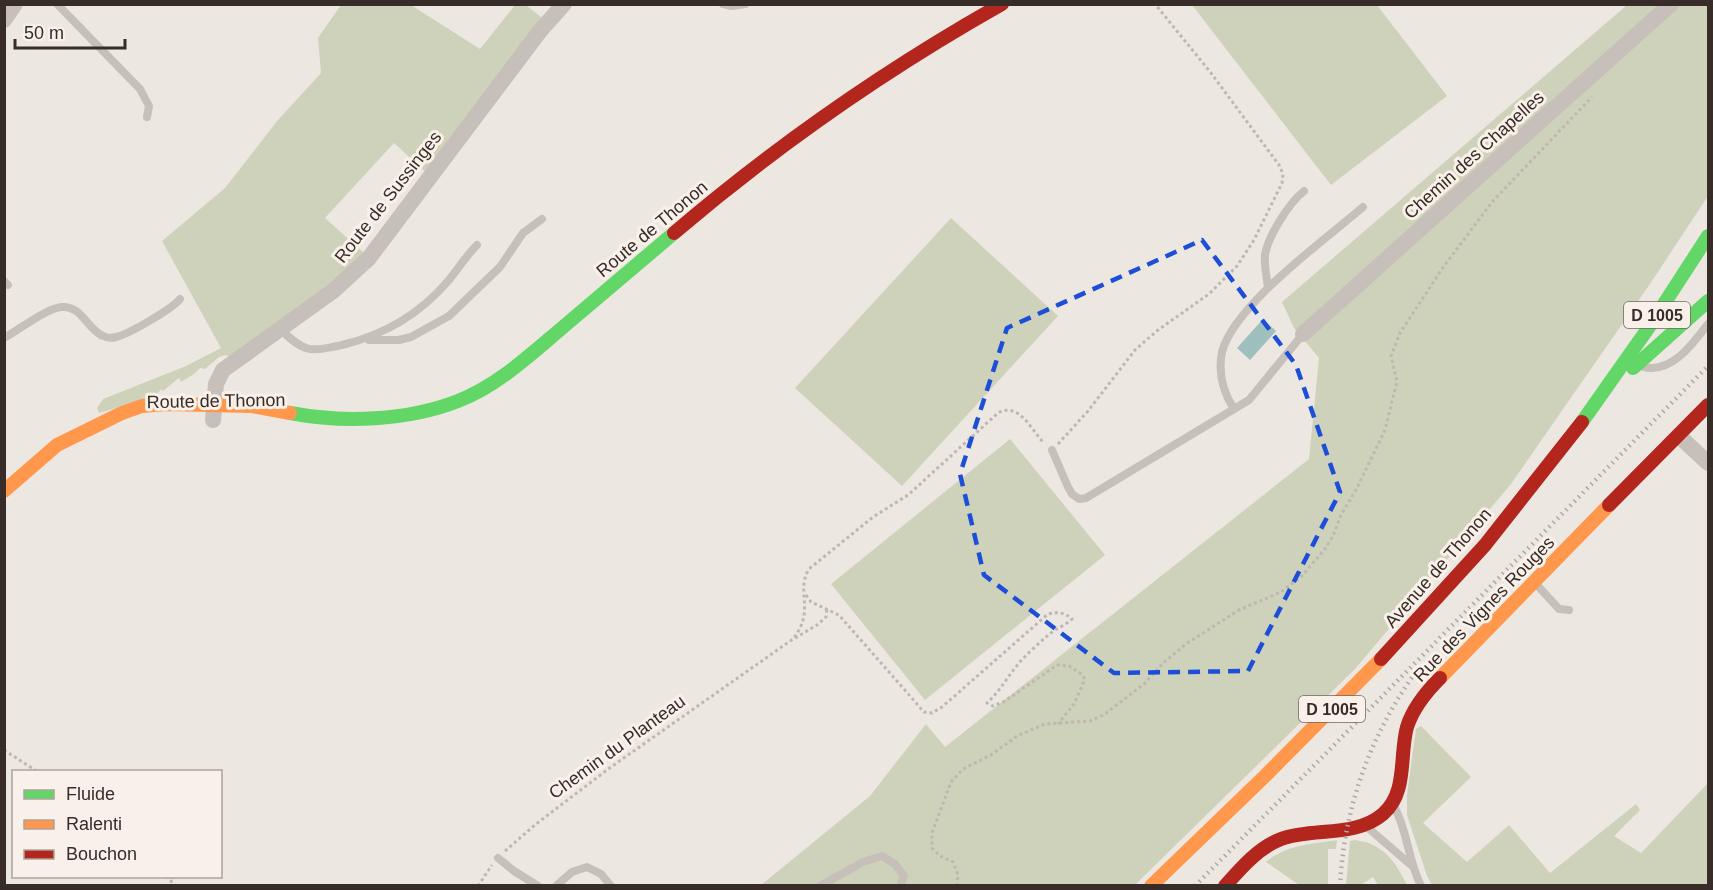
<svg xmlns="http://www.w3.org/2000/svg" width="1713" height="890" viewBox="0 0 1713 890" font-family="Arial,sans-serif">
	<rect width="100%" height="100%" fill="#ede7e1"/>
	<g fill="#cfd2bb">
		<polygon points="341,5 411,5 480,49 515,5 526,5 547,22 431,177 394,143 325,218 364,253 333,284 229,357 226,355 219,357 205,369 200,368 194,374 181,382 179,378 163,391 161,389 156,396 99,413 97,408 103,399 186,366 221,348 162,241 225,188 278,120 321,73 318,38"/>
		<polygon points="1192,5 1377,5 1447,96 1331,185"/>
		<polygon points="1627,5 1708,5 1708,196 1650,284 1511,484 1355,669 1135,885 760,886 870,796 926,724 945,747 1309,459 1319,358 1294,328 1282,302"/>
		<polygon points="951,218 1058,316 902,486 795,388"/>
		<polygon points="1010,439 1105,555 925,700 831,584"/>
		<polygon points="1421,726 1471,777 1423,823 1467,862 1509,825 1550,873 1636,804 1640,810 1614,836 1641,853 1708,783 1708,885 1432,885 1427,876 1407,815 1407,795 1416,729"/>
		<path d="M1337,840L1336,849H1328V885H1299L1266,862C1286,845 1311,844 1337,840Z"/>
		<path d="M1355,840C1384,844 1395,861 1407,885H1378L1373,877L1362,884L1363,885H1346L1350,841Z"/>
	</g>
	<polygon fill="#9dbfbd" points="1263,319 1276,331 1250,360 1237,348"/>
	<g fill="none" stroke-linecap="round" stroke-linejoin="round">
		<g stroke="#bfb7b2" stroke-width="3" stroke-dasharray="3 3" stroke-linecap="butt">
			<polyline points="1058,444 1088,411 1135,350 1158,330 1209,294 1237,266 1254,240 1282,183 1283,174 1279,165 1211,73 1155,4"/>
			<path d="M806,595L811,602L839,615L924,712L932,713L942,707L1048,614C1058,612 1064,612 1072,619C1067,625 1054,629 1046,637C1037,645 1027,654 1019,663C1008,676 1000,691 987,703L993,706L1005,701L1057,665L1069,666L1080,673L1085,679L1074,704L1058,724"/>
			<polyline points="795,638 817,625 826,617 827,608"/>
			<polyline points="4,750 38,772"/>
			<path d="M505,851L536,824L611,767L793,639C816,610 795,592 809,569L873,517L908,495L998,413C1019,401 1032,431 1044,443"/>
			<polyline points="166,876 176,886"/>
			<polyline points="478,886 492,865"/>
			<polyline points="957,886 958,875 953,862 940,856 932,848 932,833 951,782 963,769 991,755 1017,736 1045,724 1090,721 1105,714 1144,684 1163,663 1186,644 1239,610 1281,592 1301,577 1325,549 1333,536 1341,515 1356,490 1385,430 1397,381 1391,356 1400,333 1442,269 1492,202 1592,97"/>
		</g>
		<g stroke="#c6bfba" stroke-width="8">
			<polyline points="57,4 140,89 149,106 147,117"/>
			<polyline points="723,4 732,6 745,4"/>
			<polyline points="4,281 8,285"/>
			<path d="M1268,288C1267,278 1264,266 1265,255C1268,236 1289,203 1304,191"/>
			<path d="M280,329C305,353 309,352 342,345C384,335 420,314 448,281C458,269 466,256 477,245"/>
			<path d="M4,338C19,330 46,308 62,307C82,306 87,329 103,336C107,338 112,338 116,337C129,334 172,309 180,299"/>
			<polyline points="369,340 399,340 411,337 449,316 500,267 523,233 542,219"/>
			<path d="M1644,367C1672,374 1693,343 1708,324"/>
			<path d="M1234,409C1223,392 1218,372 1222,352C1234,305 1326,239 1363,207"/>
			<polyline points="1052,450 1068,487 1072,494 1079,499 1086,498 1249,400 1303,334"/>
			<polyline points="1536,584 1559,609 1569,610"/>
			<path d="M1394,806C1408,832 1408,860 1421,886"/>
			<polyline points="1367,827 1411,865"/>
			<polyline points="498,858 514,871 538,886"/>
			<polyline points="556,886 572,872 587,867 601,874 611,886"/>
			<polyline points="820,886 863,862 882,856 895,864 904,876 900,886"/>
		</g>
		<g stroke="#c6bfba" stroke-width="16">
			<polyline points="4,20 15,4"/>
			<polyline points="1303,334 1671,4"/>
			<polyline points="213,420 216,384 223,370 333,291 369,258 540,31 564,4"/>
			<polyline points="1679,436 1708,463"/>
		</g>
		<g stroke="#63d668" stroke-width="14">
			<polyline points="1633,368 1708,301"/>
			<path d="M290,413C343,423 407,421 458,401C497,386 530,355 562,328C600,296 637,264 674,233"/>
			<polyline points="1582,422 1649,327 1708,236"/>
		</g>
		<g stroke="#ff974d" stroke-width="14">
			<polyline points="4,491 57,445 122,413 142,406 166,404 252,406 290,413"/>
			<polyline points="1440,678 1609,505"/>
			<polyline points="1151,886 1265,776 1381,659"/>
		</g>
		<g stroke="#b3261e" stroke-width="14">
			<path d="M674,233C776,146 885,70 1002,4"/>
			<polyline points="1609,505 1708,405"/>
			<polyline points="1381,659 1485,545 1582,422"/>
			<path d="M1225,886C1241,868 1258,848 1281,839C1313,827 1355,838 1383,814C1408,792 1399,756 1407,727C1413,708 1426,692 1440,678"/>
		</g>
		<g stroke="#aea8a4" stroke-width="4.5" stroke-dasharray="1.5 4.5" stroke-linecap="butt">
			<polyline points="1195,886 1708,366"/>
			<path d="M1340,886C1344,808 1370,736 1415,673"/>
		</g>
	</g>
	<path fill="none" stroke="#1d4ed8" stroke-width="4.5" stroke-dasharray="12 8" stroke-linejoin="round" d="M1202,240L1296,365L1340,492L1248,671L1114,673L984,575L960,474L1007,328Z"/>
	<g text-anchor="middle" stroke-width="6" stroke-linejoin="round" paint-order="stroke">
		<g fill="#f9f1e9" stroke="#716762" stroke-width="1.5">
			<rect x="1624" y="302" width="66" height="26" rx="4.5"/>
			<rect x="1299" y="696" width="66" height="26" rx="4.5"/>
		</g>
		<g font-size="16" font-weight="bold" fill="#372c28">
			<text x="1657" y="321">D 1005</text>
			<text x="1332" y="715">D 1005</text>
		</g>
		<g font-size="18" fill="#372c28" stroke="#f9f1e9">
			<text transform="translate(1474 155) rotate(-42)" y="6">Chemin des Chapelles</text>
			<text transform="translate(388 197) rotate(-52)" y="6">Route de Sussinges</text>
			<text transform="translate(652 229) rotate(-40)" y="6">Route de Thonon</text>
			<text transform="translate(216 401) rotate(-1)" y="6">Route de Thonon</text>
			<text transform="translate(1438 568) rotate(-49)" y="6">Avenue de Thonon</text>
			<text transform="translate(1484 609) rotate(-46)" y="6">Rue des Vignes Rouges</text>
			<text transform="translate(617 747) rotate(-36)" y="6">Chemin du Planteau</text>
		</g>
	</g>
	<rect width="1713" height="890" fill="none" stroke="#372c28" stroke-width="12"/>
	<rect x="12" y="770" width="210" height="108" fill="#f9f1e9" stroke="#aba29c" stroke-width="1.5"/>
	<rect x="24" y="790" width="30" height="9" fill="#63d668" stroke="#aba29c" stroke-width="1.5"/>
	<text x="66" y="800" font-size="18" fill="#372c28">Fluide</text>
	<rect x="24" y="820" width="30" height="9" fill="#ff974d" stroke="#aba29c" stroke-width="1.5"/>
	<text x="66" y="830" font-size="18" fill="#372c28">Ralenti</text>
	<rect x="24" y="850" width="30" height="9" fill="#b3261e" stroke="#aba29c" stroke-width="1.5"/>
	<text x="66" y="860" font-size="18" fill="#372c28">Bouchon</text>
	<path d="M15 39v9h110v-9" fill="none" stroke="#372c28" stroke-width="3"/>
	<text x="24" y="39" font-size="18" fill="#372c28" stroke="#f9f1e9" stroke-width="4.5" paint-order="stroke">50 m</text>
</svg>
